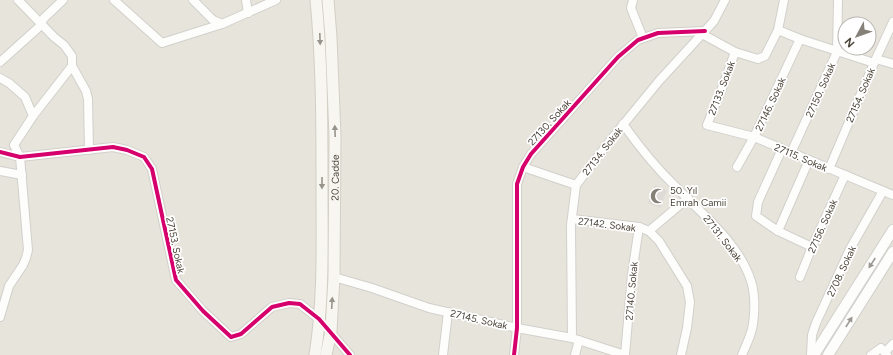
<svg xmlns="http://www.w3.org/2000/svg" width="893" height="355" viewBox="0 0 893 355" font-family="Figtree,sans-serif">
	<rect width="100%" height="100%" fill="#f4f2ee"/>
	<path fill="#e7e4dc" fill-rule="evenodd" d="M0,0H893V355H0ZM845,24H869V48H845Z"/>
	<polygon fill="#dedbd6" points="655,185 667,190 660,208 648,203"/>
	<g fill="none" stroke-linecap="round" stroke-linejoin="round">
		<defs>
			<g id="minor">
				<polyline points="18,0 54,37 64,45 72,56 72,66"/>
				<polyline points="114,0 162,43 222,24"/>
				<polyline points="193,0 213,20 222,24 276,0"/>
				<polyline points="246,0 248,13"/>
				<polyline points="633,0 631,8 643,38"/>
				<polyline points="778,30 800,39 874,63"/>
				<polyline points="702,34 735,52 758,59 765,56 778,30 784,0"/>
				<polyline points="735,52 721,91 707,125 754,137 893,195"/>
				<polyline points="876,59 893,64"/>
				<polyline points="0,62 39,27 44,18 63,0"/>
				<polyline points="0,78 9,83 25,97 33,116 14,145 20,157 28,250 26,258 23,265 9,286 0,317"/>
				<polyline points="33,116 72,66 86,91 88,99 89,150"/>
				<path d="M623,124C640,148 655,167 676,187C703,215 739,243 751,281C755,293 755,311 753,324C752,334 746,345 742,355"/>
				<polyline points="782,149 758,202 756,216 778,231 812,247"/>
				<polyline points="0,152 20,157 113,147 127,150 144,157 152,169 176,280 203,311 231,337 241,334 272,307 289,303 300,304 319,319 350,355"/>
				<polyline points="791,153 837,52 838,0"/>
				<polyline points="523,167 576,185"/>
				<polyline points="737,167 754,137 800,39"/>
				<polyline points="829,169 874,63 893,22"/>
				<polyline points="0,171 22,175"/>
				<polyline points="572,219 639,227 649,231 659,241 687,286 690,302 687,328 681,355"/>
				<polyline points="649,231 688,198"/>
				<polyline points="778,231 809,160"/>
				<polyline points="334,277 372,288 429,308 517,328 572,338 625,355"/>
				<polyline points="800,277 812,247 845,175"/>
				<polyline points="572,338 571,225 576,185 613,137 659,81 714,21 725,0"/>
				<polyline points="885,352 893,344"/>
				<polyline points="443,355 448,312"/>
				<polyline points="514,355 517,328 517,184 523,167 531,154 618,57 638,40 658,33 705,31"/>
				<polyline points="575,355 579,340"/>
				<polyline points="625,355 632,274 639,227"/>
				<polyline points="811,355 812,335 816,323 850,249 883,191"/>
				<polyline points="871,355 881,348 887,355"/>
			</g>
			<g id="tertiary">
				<polyline points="814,355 893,230"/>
				<polyline points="828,355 893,252"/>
			</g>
			<g id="secondary">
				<path d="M315,355C324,299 322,242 322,185C322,123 322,62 316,0"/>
				<path id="s1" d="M326,355L331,331L334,277L335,136L331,37L328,0"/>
			</g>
		</defs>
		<use href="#minor" stroke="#d2d0cb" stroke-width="10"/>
		<use href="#tertiary" stroke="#d2d0cb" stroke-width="12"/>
		<use href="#secondary" stroke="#d3cfc5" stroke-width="13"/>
		<use href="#minor" stroke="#fdfdfc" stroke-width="8"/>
		<use href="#tertiary" stroke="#fdfdfc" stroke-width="10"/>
		<use href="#secondary" stroke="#f7f6f1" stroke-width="11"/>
		<defs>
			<g id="cycleway">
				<polyline points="0,152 20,157 113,147 127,150 144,157 152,169 176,280 203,311 231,337 241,334 272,307 289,303 300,304 319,319 350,355"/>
				<polyline points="514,355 517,328 517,184 523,167 531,154 618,57 638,40 658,33 705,31"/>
			</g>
		</defs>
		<use href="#cycleway" stroke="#fff" stroke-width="6"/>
		<use href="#cycleway" stroke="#d6006c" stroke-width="4"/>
	</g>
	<defs><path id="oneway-solid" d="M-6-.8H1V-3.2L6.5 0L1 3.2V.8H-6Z"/></defs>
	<g fill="#98948c">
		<use href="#oneway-solid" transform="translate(320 39) rotate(88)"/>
		<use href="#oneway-solid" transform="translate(335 131) rotate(-92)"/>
		<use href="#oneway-solid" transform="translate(322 183) rotate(90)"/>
		<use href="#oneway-solid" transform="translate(332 303) rotate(-87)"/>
	</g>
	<g fill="#9b9791">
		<use href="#oneway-solid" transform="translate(872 263) rotate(123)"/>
		<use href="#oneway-solid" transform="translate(849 322) rotate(-58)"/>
	</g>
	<defs>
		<symbol id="mosque-bare" viewBox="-9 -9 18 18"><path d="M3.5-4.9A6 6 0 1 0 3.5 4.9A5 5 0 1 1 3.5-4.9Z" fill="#868178" stroke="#fff" stroke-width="2.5" paint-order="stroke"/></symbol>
	</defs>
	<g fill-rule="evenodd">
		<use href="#mosque-bare" x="647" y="185" width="22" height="22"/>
	</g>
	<g text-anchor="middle" stroke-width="3.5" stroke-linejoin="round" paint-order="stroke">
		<g font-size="10" fill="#4b4439" stroke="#fff">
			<text transform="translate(721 88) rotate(-69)" y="4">27133. Sokak</text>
			<text transform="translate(820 90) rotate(-66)" y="4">27150. Sokak</text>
			<text transform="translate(860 95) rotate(-67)" y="4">27154. Sokak</text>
			<text transform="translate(770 104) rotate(-65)" y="4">27146. Sokak</text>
			<text transform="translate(549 122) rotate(-48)" y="4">27130. Sokak</text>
			<text transform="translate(602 151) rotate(-52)" y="4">27134. Sokak</text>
			<text transform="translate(801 157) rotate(23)" y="4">27115. Sokak</text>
			<text dy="4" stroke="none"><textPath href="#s1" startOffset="178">20. Cadde</textPath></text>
			<text transform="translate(607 224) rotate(7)" y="4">27142. Sokak</text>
			<text transform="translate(822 226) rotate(-66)" y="4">27156. Sokak</text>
			<text transform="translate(723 238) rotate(52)" y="4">27131. Sokak</text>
			<text transform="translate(176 245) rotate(78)" y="4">27153. Sokak</text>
			<text transform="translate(841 271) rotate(-65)" y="4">2708. Sokak</text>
			<text transform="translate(631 291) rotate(-85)" y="4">27140. Sokak</text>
			<text transform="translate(479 319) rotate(13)" y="4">27145. Sokak</text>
		</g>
		<g font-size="10" fill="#4b4439" stroke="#fff" text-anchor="start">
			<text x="670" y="194">50. Yıl<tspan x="670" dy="12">Emrah Camii</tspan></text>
		</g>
	</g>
	<g transform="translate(857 36) rotate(229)"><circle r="19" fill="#ffffff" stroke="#b7b4b0"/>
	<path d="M0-3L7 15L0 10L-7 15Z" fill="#868178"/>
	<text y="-6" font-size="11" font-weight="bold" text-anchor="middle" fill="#4b4439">N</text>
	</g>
</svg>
